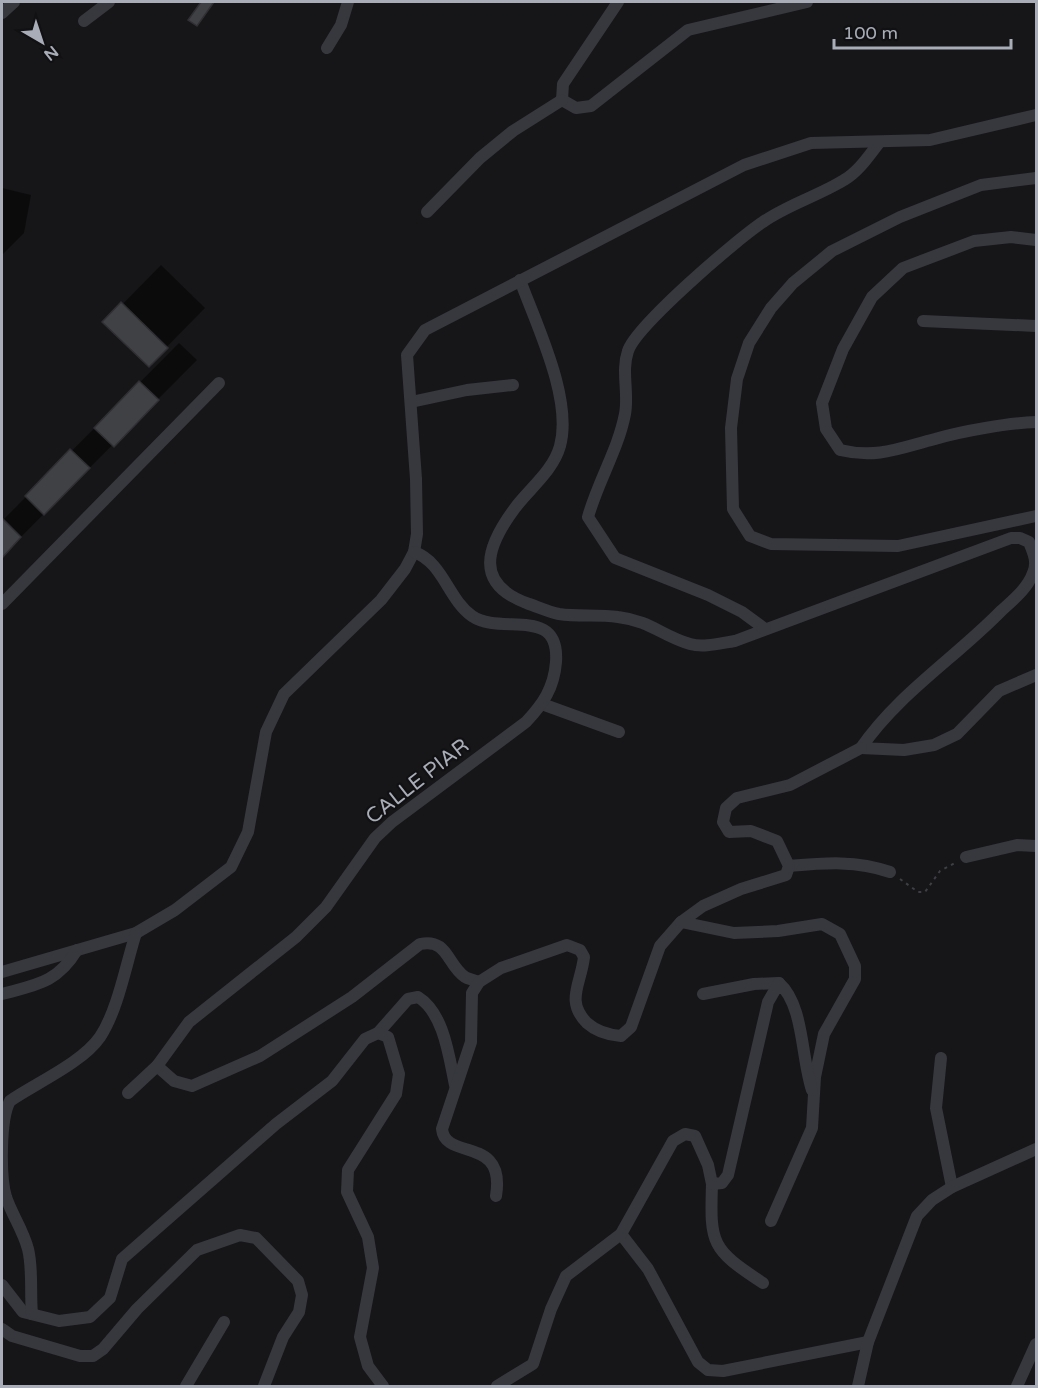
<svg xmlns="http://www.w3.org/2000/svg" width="1038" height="1388" viewBox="0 0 1038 1388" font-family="'Varela Round',sans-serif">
	<rect width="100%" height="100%" fill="#161618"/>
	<g fill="#0007">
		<polygon points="2,188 31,195 24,233 2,255"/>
		<polygon points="161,265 205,308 149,365 105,322"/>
		<polygon points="179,343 197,360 2,556 2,521"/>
	</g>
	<g fill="#404145" stroke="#303034" stroke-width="1.5">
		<polygon points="201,2 214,2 197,26 188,20"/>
		<polygon points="121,302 168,348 149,367 102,322"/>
		<polygon points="139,381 159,400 114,447 94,428"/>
		<polygon points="70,449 90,468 44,515 25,496"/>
		<polygon points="2,518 21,537 2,558"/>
	</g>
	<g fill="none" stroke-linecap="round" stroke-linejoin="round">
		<polyline stroke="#3d3f44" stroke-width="2" stroke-dasharray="3 4.5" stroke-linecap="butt" points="900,879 918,892 925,892 940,871 955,863"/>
		<g stroke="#37383d" stroke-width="12">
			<polyline points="2,13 14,2"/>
			<polyline points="84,21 109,2"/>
			<polyline points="327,48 341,25 348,2"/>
			<polyline points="562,100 576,108 591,106 688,30 807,2"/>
			<polyline points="562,100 563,84 618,2"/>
			<polyline points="1036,178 981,185 900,217 832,251 793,283 771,308 749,343 737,379 731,428 733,509 750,536 771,544 898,546 1036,516"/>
			<polyline points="427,212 480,158 513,131 562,100"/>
			<path d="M1036,240L1011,237L974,241L903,268L872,297L843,349L822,403L826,429L840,450C877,459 900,448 935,439C962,431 1009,423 1036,422"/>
			<path d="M520,280C536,324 573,399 560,446C553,471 530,488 515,508C486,547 473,584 529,604C538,607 549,612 559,614C578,617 598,614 618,617C651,621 662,636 690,644C704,648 721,643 735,641L1011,538H1020L1029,542C1033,552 1038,562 1033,573C1028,588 1013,600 1001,611C955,658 898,694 861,748L904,750L934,745L957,734L999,691L1036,675"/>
			<polyline points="923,321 1036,326"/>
			<polyline points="411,402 467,390 513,385"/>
			<polyline points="2,604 219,383"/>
			<path d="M765,629L742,612L708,595L615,558L588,517C598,481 618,450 625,414C629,393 621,371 628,351C636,326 737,239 763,222C787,205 818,196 844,180C858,172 868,157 878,144"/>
			<polyline points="542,704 619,732"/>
			<polyline points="966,857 1017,845 1036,846"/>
			<path d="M789,866C824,863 856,860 890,872"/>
			<polyline points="2,972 136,933 175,910 231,867 248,832 266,732 284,694 381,600 405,569 414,552 417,534 416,479 407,355 425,330 744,165 811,143 930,140 1036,115"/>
			<path d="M2,994C36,985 57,983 77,950"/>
			<polyline points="703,994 754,984 779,983"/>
			<path d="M378,1033L408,999L418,997C444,1013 449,1057 455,1085"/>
			<polyline points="941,1058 936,1108 952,1187"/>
			<path d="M157,1066L174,1081L192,1086L260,1056L352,997L420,944C448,938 447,965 465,977C468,979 475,980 479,982"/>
			<path d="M128,1093L157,1066L189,1022L296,937L326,907L375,838L392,822L526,722C543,704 554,688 556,662C560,605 501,636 472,616C448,599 443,562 414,552"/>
			<path d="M712,1184C710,1244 711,1249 763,1283"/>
			<path d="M496,1196C506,1135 445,1161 442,1129L471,1042L472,993L479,982L501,968L567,945L580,950L584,957C581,984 565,1001 587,1023C597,1032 608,1035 621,1036L631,1027L660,946L681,922"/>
			<polyline points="771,1221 812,1128 815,1077 824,1034 855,979 855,966 840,934 822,924 778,931 734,933 681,922 703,906 741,889 786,875 789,866 777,841 751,831 729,832 723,822 726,808 737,798 790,785 861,748"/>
			<polyline points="621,1234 648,1269 698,1362 708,1370 723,1371 868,1342"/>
			<polyline points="2,1285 23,1312 59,1321 90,1317 110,1298 122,1259 276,1124 332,1081 365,1039 378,1033 388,1037 399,1074 396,1094 348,1170 347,1192 368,1237 373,1268 360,1337 368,1366 383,1386"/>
			<path d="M32,1314C30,1293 33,1269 28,1249C23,1230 12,1215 6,1197C0,1177 0,1118 10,1101C36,1083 82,1063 100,1037C118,1010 126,964 136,933"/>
			<polyline points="2,1329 12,1336 80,1356 93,1356 103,1349 137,1309 197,1250 240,1235 256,1238 298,1281 302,1295 299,1312 283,1337 264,1386"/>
			<polyline points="186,1386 224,1322"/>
			<path d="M497,1386L533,1364L551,1309L566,1276L621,1234L673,1141L685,1134L695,1136L708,1165L712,1184L722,1183L728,1175L768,1002L779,983C804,1005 801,1057 812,1090"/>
			<polyline points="858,1386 868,1342 917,1216 932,1200 952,1187 1036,1149"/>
			<polyline points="1017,1386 1036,1344"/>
		</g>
	</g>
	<g text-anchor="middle" stroke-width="4.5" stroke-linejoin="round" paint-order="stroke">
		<g font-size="21" fill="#a8adb8" stroke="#111113">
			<text transform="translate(417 781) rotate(-38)" y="7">CALLE PIAR</text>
		</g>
	</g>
	<rect width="1038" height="1388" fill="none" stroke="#a8adb8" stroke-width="6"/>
	<g transform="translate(42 42) rotate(141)" stroke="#111113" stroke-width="4.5" paint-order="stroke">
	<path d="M0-4.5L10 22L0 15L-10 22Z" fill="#a8adb8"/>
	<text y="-9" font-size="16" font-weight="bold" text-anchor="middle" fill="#a8adb8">N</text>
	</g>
	<path d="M834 39v9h177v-9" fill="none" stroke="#a8adb8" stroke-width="3"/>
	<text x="843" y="39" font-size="18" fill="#a8adb8" stroke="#111113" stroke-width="4.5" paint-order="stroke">100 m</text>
</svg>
